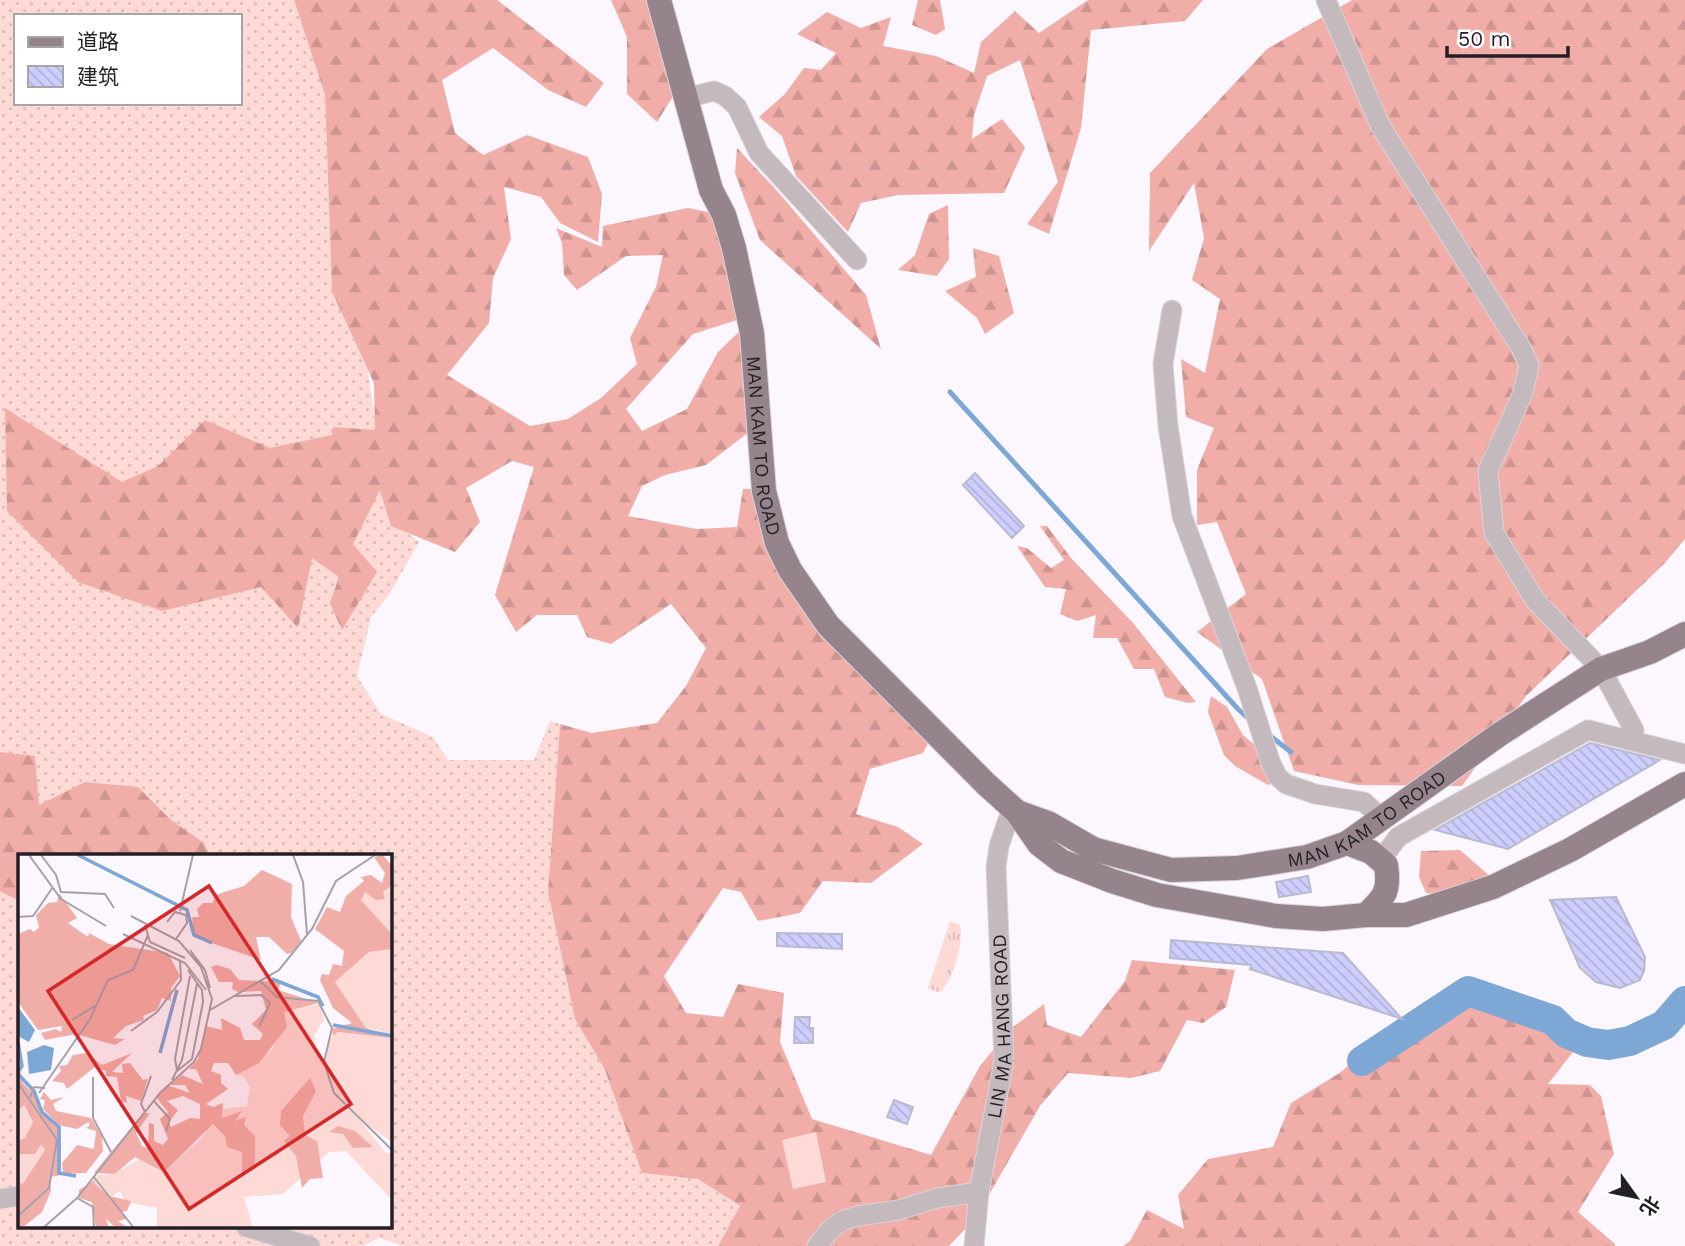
<svg xmlns="http://www.w3.org/2000/svg" width="1685" height="1246" viewBox="0 0 1685 1246" font-family="'Work Sans','Noto Sans SC',sans-serif">
	<defs>
		<pattern id="grass-dots" width="8" height="8" patternUnits="userSpaceOnUse" patternTransform="scale(1.75)"><rect width="8" height="8" fill="#fedad6"/><path d="M2 2h.1M6 6h.1" fill="none" stroke="#dabbb8" stroke-width="1.8" stroke-linecap="round"/></pattern>
		<pattern id="forest-firs" width="22" height="20" patternUnits="userSpaceOnUse" patternTransform="scale(1.75)"><rect width="22" height="20" fill="#f1aea8"/><path d="M5 1l3.5 6h-7zM16 11l3.5 6h-7z" fill="#ce9590"/></pattern>
		<pattern id="park-tufts" width="24" height="20" patternUnits="userSpaceOnUse" patternTransform="scale(1.75)"><rect width="24" height="20" fill="#fedad6"/><path d="M3 7l-1-3M5 7V3M7 7l1-3M15 17l-1-3M17 17v-4M19 17l1-3" fill="none" stroke="#dabbb8"/></pattern>
		<pattern id="building-back-hatch" width="6" height="6" patternUnits="userSpaceOnUse" patternTransform="scale(1.75)"><rect width="6" height="6" fill="#cdcefc"/><path d="M-1 5l2 2M0 0l6 6M5-1l2 2" fill="none" stroke="#b0b0d8"/></pattern>
	</defs>
	<rect width="100%" height="100%" fill="#fcf7fe"/>
	<path fill="url(#grass-dots)" fill-rule="evenodd" d="M0,0H294L325,95L332,292L368,371L389,518L419,542L389,595L371,617L357,676L381,714L433,737L448,760H534L550,721L560,724L548,892L575,1019L618,1093L642,1173L698,1179L740,1207L718,1246H403L379,1238L363,1246H0ZM16,16H240V103H16ZM19,856H390V1227H19Z"/>
	<g fill="url(#forest-firs)">
		<polygon points="294,0 497,0 604,83 586,107 548,90 493,48 442,80 455,133 483,155 527,135 588,157 602,194 598,242 560,223 541,197 504,187 511,239 493,278 489,323 447,375 530,426 568,419 601,398 637,364 630,338 656,287 663,255 626,256 577,290 564,275 562,243 556,228 602,247 603,226 688,208 724,215 753,315 693,334 626,409 642,431 687,409 718,352 746,325 753,429 706,465 665,475 642,486 628,516 697,529 737,527 743,489 758,489 783,574 932,736 923,753 870,769 856,814 898,827 923,844 871,883 823,881 800,913 758,921 741,892 723,888 664,976 686,1013 723,1017 738,984 784,993 780,1042 812,1119 931,1155 980,1066 1009,1030 1044,1004 1047,1025 1081,1037 1125,981 1132,960 1235,970 1226,1007 1203,1023 1187,1020 1160,1071 1131,1078 1068,1073 1040,1106 975,1219 949,1246 718,1246 740,1206 698,1179 642,1173 605,1070 575,1019 548,892 560,724 592,733 657,723 686,686 706,648 671,604 611,644 587,637 577,615 537,615 516,632 495,595 534,467 512,461 466,488 480,522 455,552 391,526 380,490 353,544 377,572 342,630 330,603 339,577 312,558 298,628 261,587 162,611 78,582 7,511 5,408 122,482 158,466 205,420 270,448 332,435 333,427 375,430 374,383 332,292 325,95"/>
		<polygon points="611,0 659,0 682,82 657,122 627,94 627,37"/>
		<polygon points="918,0 940,0 945,29 936,35 912,25"/>
		<polygon points="1088,0 1203,0 1185,21 1091,30 1081,128 1049,234 1027,224 1058,182 1020,60 987,76 974,115 972,139 1002,119 1025,147 1004,193 898,195 861,203 848,232 796,176 782,136 759,117 785,94 804,68 821,70 836,53 797,34 827,12 861,28 891,17 883,46 936,56 974,73 981,42 1015,11 1039,33"/>
		<polygon points="1352,0 1685,0 1685,539 1664,564 1526,696 1462,786 1358,785 1294,771 1262,679 1197,632 1246,594 1217,522 1197,525 1197,470 1214,428 1186,417 1181,359 1205,373 1220,299 1192,280 1204,238 1194,183 1149,251 1150,173 1267,49"/>
		<polygon points="737,148 779,193 866,295 881,349 760,240 735,173"/>
		<polygon points="948,205 949,259 937,276 898,270 915,255 929,214"/>
		<polygon points="973,248 999,256 1014,313 985,334 977,318 945,291 976,277"/>
		<polygon points="1040,526 1047,526 1071,558 1133,623 1196,702 1188,703 1165,697 1154,669 1134,669 1117,638 1093,638 1096,615 1077,621 1060,614 1066,589 1045,587 1017,546 1027,548 1051,568 1064,560"/>
		<polygon points="1211,696 1227,707 1243,735 1287,773 1268,785 1235,766 1224,755 1208,712"/>
		<polygon points="0,752 35,756 39,805 85,782 138,787 171,820 204,843 209,856 19,856 19,901 0,891"/>
		<polygon points="1460,850 1491,877 1439,895 1426,893 1419,877 1421,851"/>
		<polygon points="1462,984 1546,1013 1580,1043 1548,1084 1590,1085 1601,1096 1614,1154 1578,1212 1615,1244 1615,1246 1123,1246 1130,1241 1147,1210 1184,1229 1178,1195 1208,1159 1273,1147 1291,1103 1341,1072 1397,1023 1430,1013 1443,994"/>
	</g>
	<path fill="url(#park-tufts)" d="M950,921L960,925C964,943 953,979 940,993L928,988Z"/>
	<polygon fill="#fedad6" points="816,1132 826,1182 793,1189 782,1140"/>
	<g fill="none" stroke-linecap="round" stroke-linejoin="round">
		<g stroke="#7da7d4" stroke-width="5">
			<polyline points="950,392 1238,709 1250,720"/>
			<polyline points="1269,735 1291,752"/>
		</g>
		<polyline stroke="#7da7d4" stroke-width="30" points="1362,1061 1468,991 1553,1020 1566,1033 1587,1042 1608,1045 1630,1041 1664,1025 1685,1001"/>
	</g>
	<g fill="url(#building-back-hatch)" stroke="#b9bace" stroke-width="2">
		<polygon points="975,473 1024,526 1012,538 963,485"/>
		<polygon points="1590,743 1660,760 1508,849 1435,830"/>
		<polygon points="1308,876 1311,892 1279,897 1276,882"/>
		<polygon points="1616,897 1645,957 1644,971 1640,980 1620,988 1596,982 1580,968 1550,900"/>
		<polygon points="777,933 842,934 842,949 777,946"/>
		<polygon points="1171,940 1343,953 1402,1019 1250,969 1251,965 1170,958"/>
		<polygon points="795,1017 810,1017 809,1028 813,1028 813,1043 794,1043"/>
		<polygon points="894,1100 913,1107 907,1124 887,1117"/>
	</g>
	<g fill="none" stroke-linecap="round" stroke-linejoin="round">
		<defs>
			<g id="minor">
				<polyline points="1326,0 1381,127 1521,348 1529,365 1523,393 1488,471 1494,533 1535,600 1601,669 1634,730 1631,741"/>
				<polyline points="686,98 714,91 725,96 737,107 759,153 857,260"/>
				<polyline points="1172,310 1163,364 1168,426 1182,516 1247,688 1270,761 1277,776 1286,784 1315,794 1364,802 1377,814 1375,823"/>
				<polyline points="1381,860 1398,837 1588,730 1685,754"/>
				<polyline points="0,1199 19,1196"/>
				<polyline points="246,1227 310,1246"/>
				<polyline points="817,1246 828,1232 841,1221 858,1216 899,1210 937,1198 979,1192"/>
				<path id="s1" d="M974,1246L979,1192L1004,1061L996,867L999,846L1012,808"/>
			</g>
			<g id="major">
				<path id="s2" d="M659,0L711,190L724,215L734,248L752,333L764,491L777,543L790,570L828,625L986,784L1017,812L1039,844L1061,861L1112,881L1157,895L1276,916L1323,919L1366,915H1406L1493,887L1570,850L1685,784"/>
				<path id="s3" d="M1017,812L1048,823L1093,849L1171,870L1237,868L1307,857L1347,843L1500,734L1601,669L1650,652L1685,634"/>
				<path d="M1347,843L1371,852L1386,865C1390,891 1385,897 1366,915"/>
			</g>
		</defs>
		<use href="#minor" stroke="#d9d4db" stroke-width="21"/>
		<use href="#major" stroke="#d9d4db" stroke-width="26"/>
		<use href="#minor" stroke="#c4b9bd" stroke-width="19"/>
		<use href="#major" stroke="#96848c" stroke-width="24"/>
	</g>
	<g text-anchor="middle" stroke-width="6" stroke-linejoin="round" paint-order="stroke">
		<g font-size="19" fill="#241f26" stroke="#fff">
			<text dy="7" stroke="none"><textPath href="#s2" startOffset="460">MAN KAM TO ROAD</textPath></text>
			<text dy="7" stroke="none"><textPath href="#s3" startOffset="373">MAN KAM TO ROAD</textPath></text>
			<text dy="7" stroke="none"><textPath href="#s1" startOffset="222">LIN MA HANG ROAD</textPath></text>
		</g>
	</g>
	<g transform="translate(18 854)">
		<rect width="374" height="374" fill="#fcf7fe"/>
		<path d="M374,31V80L343,46L346,37L367,44L365,38ZM374,95V180L348,174L317,128L351,98ZM302,150L306,165L296,182L300,202L308,206L312,184L319,178L374,184V288L341,265L367,298L374,300V346L328,297L311,298L265,340L226,343L235,374H139V354L107,348L102,337L93,343L75,329L80,321L97,320L121,305L146,317L181,287L206,255L229,252L232,233L225,222L218,221L255,195L265,157ZM4,250L15,268L6,287H0V257ZM23,291L27,296L20,317L4,334L0,327V300Z" fill="#fedad6"/>
		<path d="M365,1L374,12V31L365,38L367,45L358,46L347,38L343,46L374,80V95L351,98L317,128L348,174L374,184L320,178L315,182L314,175L334,169L315,154L302,126L304,120L311,121L315,110L324,112L326,97L297,75L309,53L322,58L328,42L346,27L343,23L353,21L364,29L367,19L356,3ZM244,16L274,30L273,63L283,87L275,98L269,100L251,83H238L243,106L176,83L174,63H181L179,55L185,49H195L197,41L226,32ZM41,39L59,64L50,69L70,83L71,79L91,90L150,99L162,122L153,134V147L144,144L139,156L125,162L126,166L108,172L95,184L107,185L97,191L58,180L27,186L23,179L38,175L43,178L44,172L20,176L0,148V80L12,75L16,78L21,73L18,61L30,49L39,48ZM199,111L212,115L221,126L263,128L260,136L301,149L266,158L269,173L241,209L218,221L210,209H196L193,217L203,221V229L210,235L188,250L195,253L205,249L204,264L224,257L217,267L228,263L226,271L237,282V311L224,320V298L209,293L207,282L195,270L146,318L117,303L97,320L76,319L125,259H132L118,279L124,292L130,294L131,269L136,270V287L145,291L150,285L142,265L150,258L138,243L149,231L172,239L167,231H151L164,221L185,230L178,215H171L180,205L188,172L204,176L203,164L222,174L226,186H242L245,180L234,170L248,156L243,137L220,138L214,135L215,128H201L193,113ZM165,242L182,250V265L172,264L153,273L151,268L160,256L149,247ZM69,199L84,211L114,199L94,218L105,219L104,210L112,209L125,226L130,225L123,247L108,242L109,249L103,247L99,223L88,222V217L77,213L49,235L46,229L34,227L43,217L41,212L49,211L55,201ZM0,208L5,229L18,242L24,260L38,268L43,280V321L32,323L33,337L24,358L4,374H0V326L4,331L27,296L23,291L17,300H0V287L7,284L15,268L6,251L0,257ZM292,224L298,237L285,262L287,281L299,287L305,324L292,325L284,334L278,302L266,287L272,282L262,271L263,257ZM26,238L33,246L46,243L35,250L38,257L73,264L84,283L85,297L68,319L45,320L44,309L59,291L76,295L78,277L68,274L72,271L70,268L59,275L41,271L25,255L27,246L22,245ZM320,272L337,277L355,293L335,294L325,280L311,278ZM78,325L76,329L91,342L113,347L109,357L103,358L108,365L100,367L110,374H98L88,365L91,374H78L74,348L61,344V336Z" fill="#f1aea8" fill-rule="evenodd"/>
		<path d="M0,153L17,176L11,188L0,182ZM26,191L36,194L33,216L11,220L9,198Z" fill="#7da7d4"/>
		<path fill="none" stroke="#7da7d4" stroke-width="3.5" d="M60,1L169,56L176,81L194,89M254,125L300,143L305,152M315,171L375,182M0,188L4,212L0,218M142,199L159,136M0,220L16,237L24,258L41,273V319L58,322"/>
		<path fill="none" stroke="#a6a1a8" stroke-width="2" d="M11,1L43,45L88,72M23,1L38,21L43,38L87,40L96,54M275,1L285,28L289,80M162,57L175,1M0,63L15,62L35,33M149,68L157,58L168,61L169,69L158,85M127,71L132,88L167,104M105,80L167,109L188,136M172,96L187,116L192,134M243,128L259,143L300,147L314,174L306,208L316,239L375,297M217,142L243,141L252,149L241,173M192,156L261,116L294,75L318,27L357,1M54,166L77,152M113,177L139,158L163,126L162,107M159,216L157,205L172,122M159,217L174,205L185,148L184,136L170,116M75,223V264L93,298M154,226L164,206L179,130M0,229L39,286L31,334L0,362M21,239L72,165L90,126L115,116L130,81M12,244L16,233L27,234M136,247L152,265L148,277M127,258L123,250L133,222M75,322L116,374M59,344L75,353L76,374M25,374L59,344L142,239L176,208L183,195L194,145L183,113L161,87L113,62"/>
		<path fill="#d62828" fill-opacity="0.15" stroke="#d62828" stroke-width="3.5" d="M191,32L333,250L171,355L30,137Z"/>
		<rect width="374" height="374" fill="none" stroke="#241f26" stroke-width="3.5"/>
	</g>
	<rect x="14" y="14" width="228" height="91" fill="#ffffff" stroke="#a7a5a8" stroke-width="2"/>
	<rect x="28" y="37" width="35" height="10" fill="#96848c" stroke="#a7a5a8" stroke-width="2"/>
	<text x="77" y="49" font-size="21" fill="#241f26">道路</text>
	<rect x="28" y="66" width="35" height="21" fill="url(#building-back-hatch)" stroke="#a7a5a8" stroke-width="2"/>
	<text x="77" y="84" font-size="21" fill="#241f26">建筑</text>
	<g transform="translate(1636 1197) rotate(123)" stroke="#ffffff" stroke-width="5" paint-order="stroke">
	<path d="M0-5L12 26L0 18L-12 26Z" fill="#241f26"/>
	<text y="-10" font-size="19" font-weight="bold" text-anchor="middle" fill="#241f26">北</text>
	</g>
	<path d="M1447 46v10h121v-10" fill="none" stroke="#241f26" stroke-width="3.5"/>
	<text x="1458" y="46" font-size="21" fill="#241f26" stroke="#ffffff" stroke-width="5" paint-order="stroke">50 m</text>
</svg>
